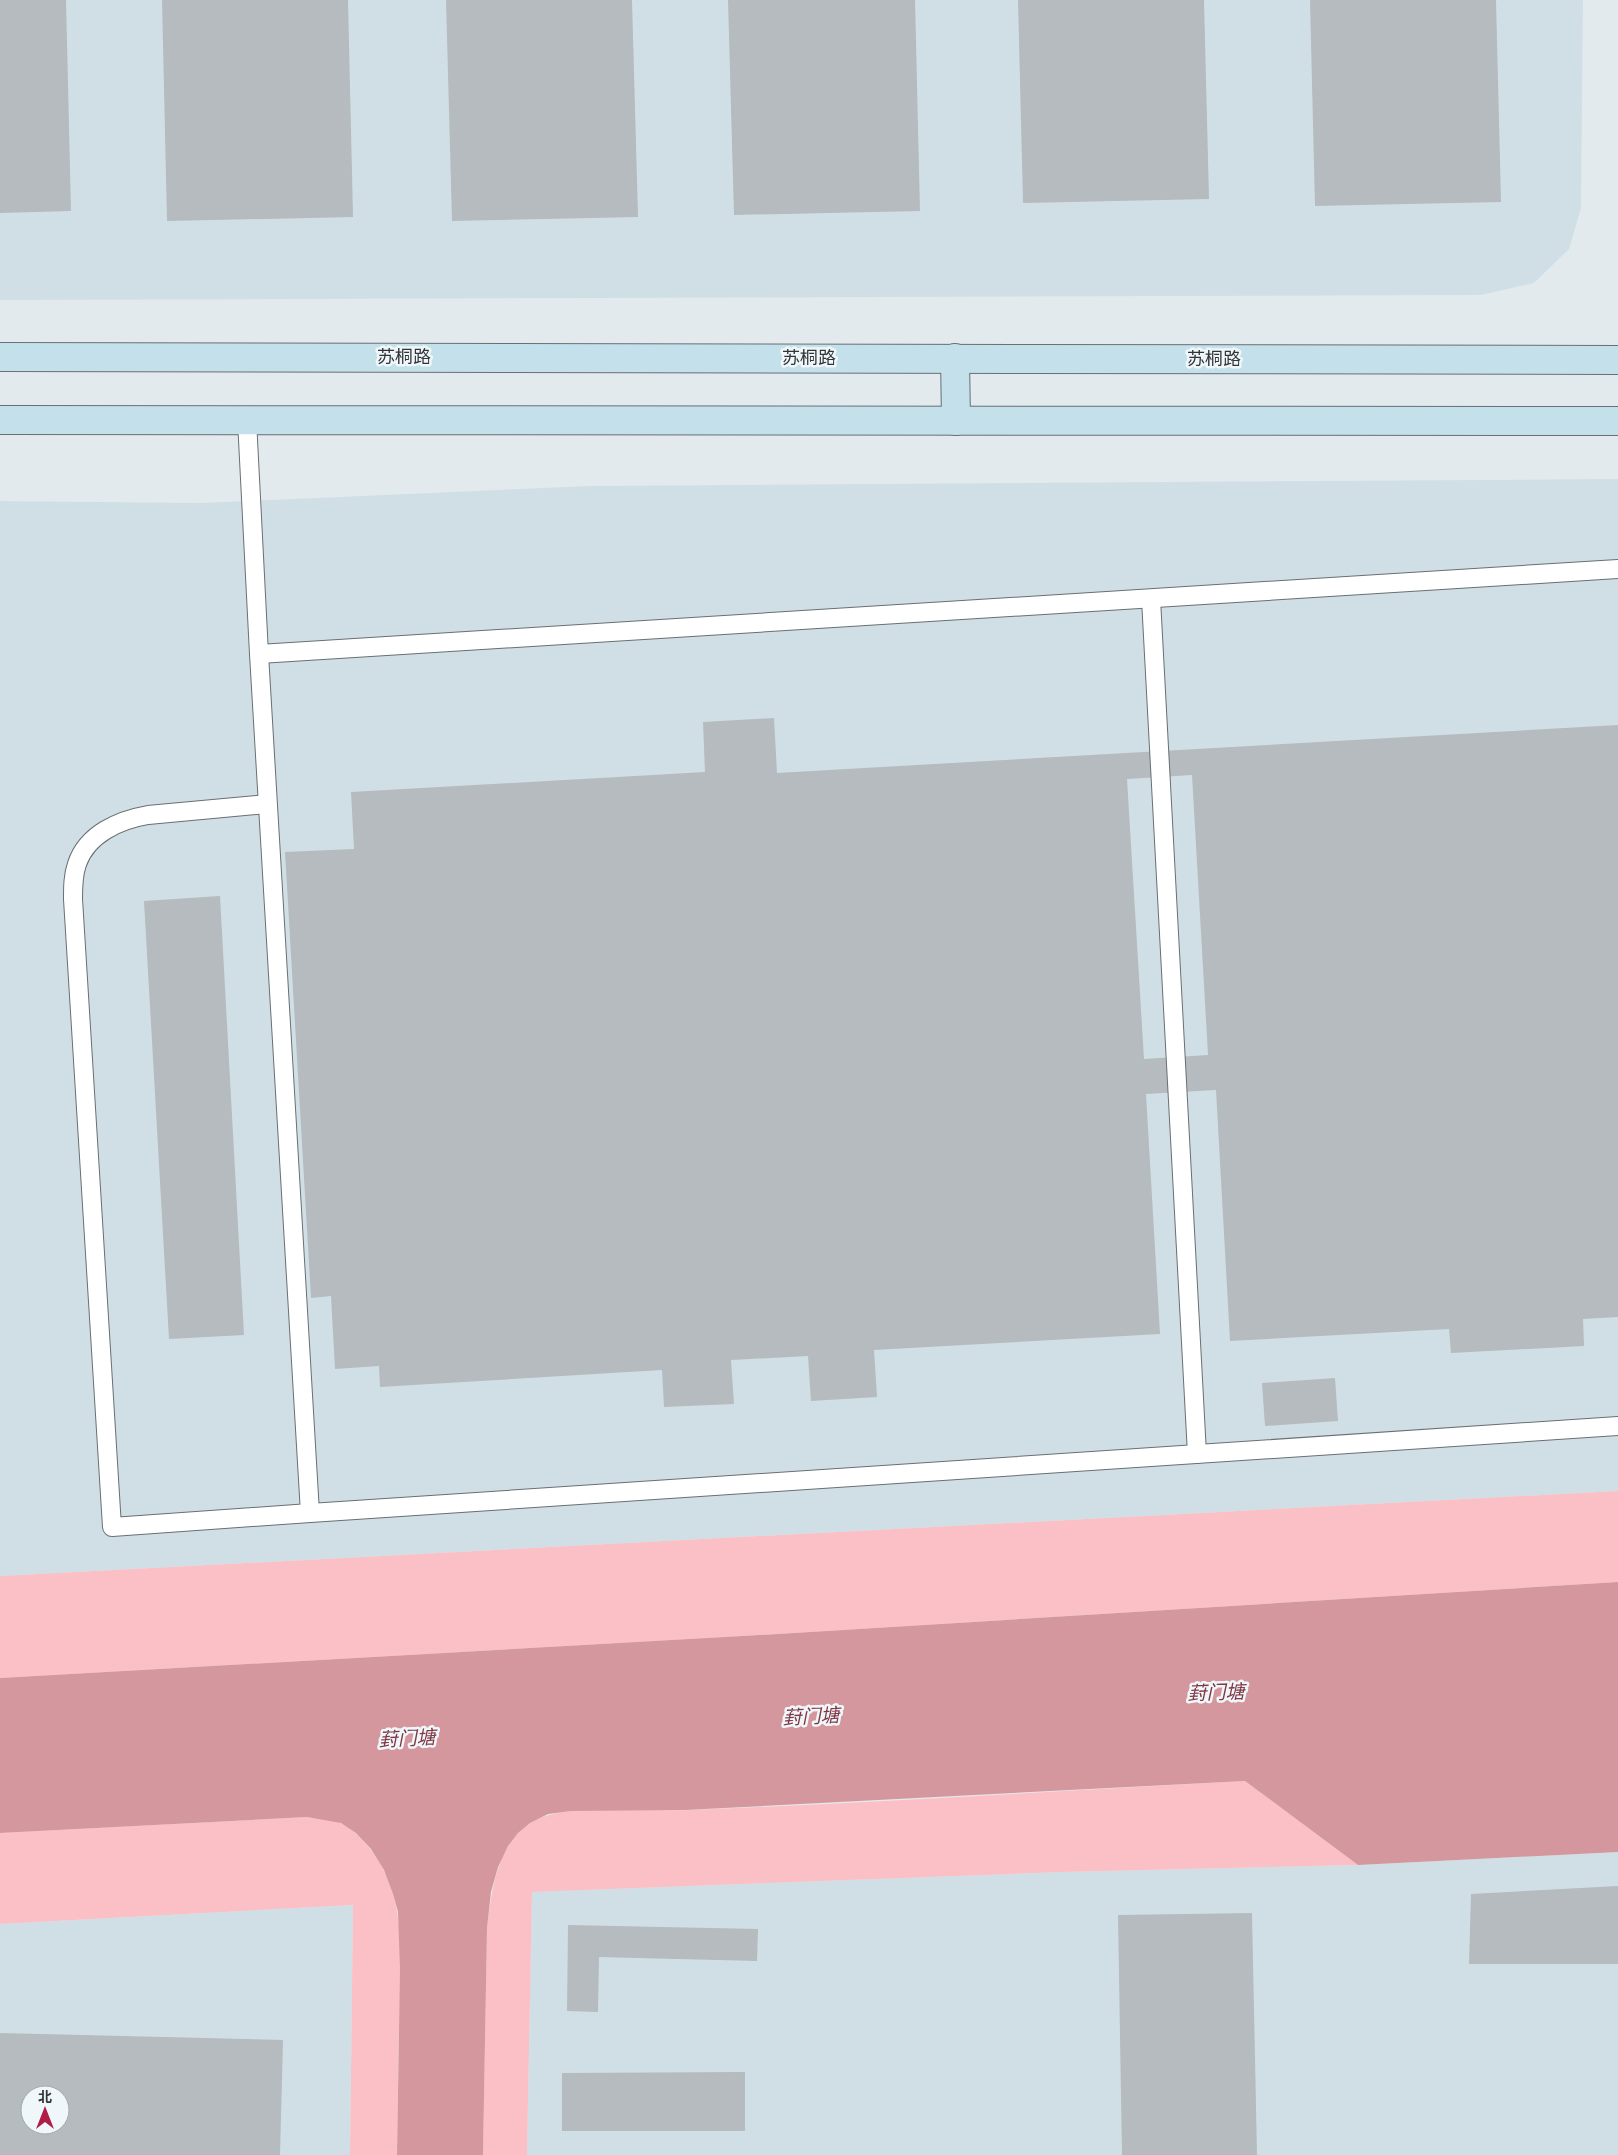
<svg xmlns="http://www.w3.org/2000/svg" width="1618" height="2155" viewBox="0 0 1618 2155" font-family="'Titillium Web','Noto Sans SC',sans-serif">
	<rect width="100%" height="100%" fill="#e3eaed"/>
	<g fill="#d0dfe6" fill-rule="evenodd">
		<polygon points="0,0 1583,0 1581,208 1569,249 1534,283 1481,295 0,300"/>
		<polygon points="1618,479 1618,1491 0,1576 0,501 201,503 589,486"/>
		<polygon points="1618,1852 1618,2155 527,2155 532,1892 1062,1872 1358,1865"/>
		<path d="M353,1905L350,2155H0V1924ZM30,2095H60V2125H30Z"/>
	</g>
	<g fill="#fbc0c6">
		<polygon points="1618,1491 1618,1582 778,1634 0,1678 0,1576"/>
		<path d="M1245,1781L1358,1865L1062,1872L532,1892L527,2155H483L487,1928C492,1892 496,1845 530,1823C562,1802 647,1812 687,1810C873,1803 1059,1791 1245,1781Z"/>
		<path d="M307,1817C318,1818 330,1819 340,1823C349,1826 357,1834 364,1842C410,1891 401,1964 399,2026C398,2069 398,2112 397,2155H350L353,1905L0,1924V1833Z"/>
	</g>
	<polygon fill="#d4979d" points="1618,1582 1618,1852 1358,1865 1245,1781 685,1810 571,1811 548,1814 530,1823 518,1833 508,1846 498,1867 491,1892 487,1928 483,2155 397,2155 400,1969 398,1912 393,1894 384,1870 371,1849 356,1833 341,1823 307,1817 0,1833 0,1678 778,1634"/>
	<g fill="#b5bbbe" fill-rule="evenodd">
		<polygon points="0,0 66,0 71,211 0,213"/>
		<polygon points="162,0 348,0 353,217 167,221"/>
		<polygon points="446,0 632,0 638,217 452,221"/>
		<polygon points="728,0 915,0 920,211 734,215"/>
		<polygon points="1018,0 1204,0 1209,199 1023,203"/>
		<polygon points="1310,0 1496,0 1501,202 1315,206"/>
		<path d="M774,718L777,773L1618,725V1317L1583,1319L1584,1346L1451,1353L1449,1329L1230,1341L1216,1090L1146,1094L1160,1334L874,1350L877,1397L811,1401L808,1356L731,1360L734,1404L664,1407L662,1370L380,1387L379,1366L335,1369L331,1296L311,1298L285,852L354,849L351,792L705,772L703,722ZM1192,775L1208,1055L1144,1059L1127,779Z"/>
		<polygon points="220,896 244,1335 169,1339 144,901"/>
		<polygon points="1335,1378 1338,1421 1265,1426 1262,1383"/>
		<polygon points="1618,1886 1618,1964 1469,1964 1471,1894"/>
		<polygon points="1252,1913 1257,2155 1122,2155 1118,1915"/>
		<polygon points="568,1925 758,1929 757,1961 599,1957 598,2012 567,2011"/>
		<path d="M0,2033L283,2040L280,2155H0ZM30,2095H60V2125H30Z"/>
		<polygon points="745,2072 745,2131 562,2131 562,2073"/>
	</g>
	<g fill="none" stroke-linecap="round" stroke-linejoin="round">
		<defs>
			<g id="lane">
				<polyline points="247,420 259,654 310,1513 1618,1426"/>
				<polyline points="1151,599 1197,1454"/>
				<polyline points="259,654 1618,569"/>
				<path d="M267,804L148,815C119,820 87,834 77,864C73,875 73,887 73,899L112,1527L310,1513"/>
			</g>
			<g id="secondary">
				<polyline points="0,357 1618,360"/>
				<polyline points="955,358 956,421"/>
				<polyline points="0,420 1618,421"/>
			</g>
		</defs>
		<use href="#lane" stroke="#696f72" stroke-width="20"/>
		<use href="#secondary" stroke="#696f72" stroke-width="30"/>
		<use href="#lane" stroke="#fff" stroke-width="18"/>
		<use href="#secondary" stroke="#c3e0eb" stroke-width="28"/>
	</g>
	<g text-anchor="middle" stroke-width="5" stroke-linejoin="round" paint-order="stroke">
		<g font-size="18" fill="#323536" stroke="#f0f7fa">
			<text x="404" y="363">苏桐路</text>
			<text x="809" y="364">苏桐路</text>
			<text x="1214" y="365">苏桐路</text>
		</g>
		<g font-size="19" font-style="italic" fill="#813743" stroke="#f0f7fa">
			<text transform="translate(1216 1692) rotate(-2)" y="7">葑门塘</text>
			<text transform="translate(811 1716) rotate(-3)" y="7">葑门塘</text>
			<text transform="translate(407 1738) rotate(-3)" y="7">葑门塘</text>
		</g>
	</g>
	<g transform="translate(45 2110)"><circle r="24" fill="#f0f7fa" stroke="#a4a9ac"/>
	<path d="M0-4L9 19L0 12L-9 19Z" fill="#b01d47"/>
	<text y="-8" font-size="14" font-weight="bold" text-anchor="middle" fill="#323536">北</text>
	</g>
</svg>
